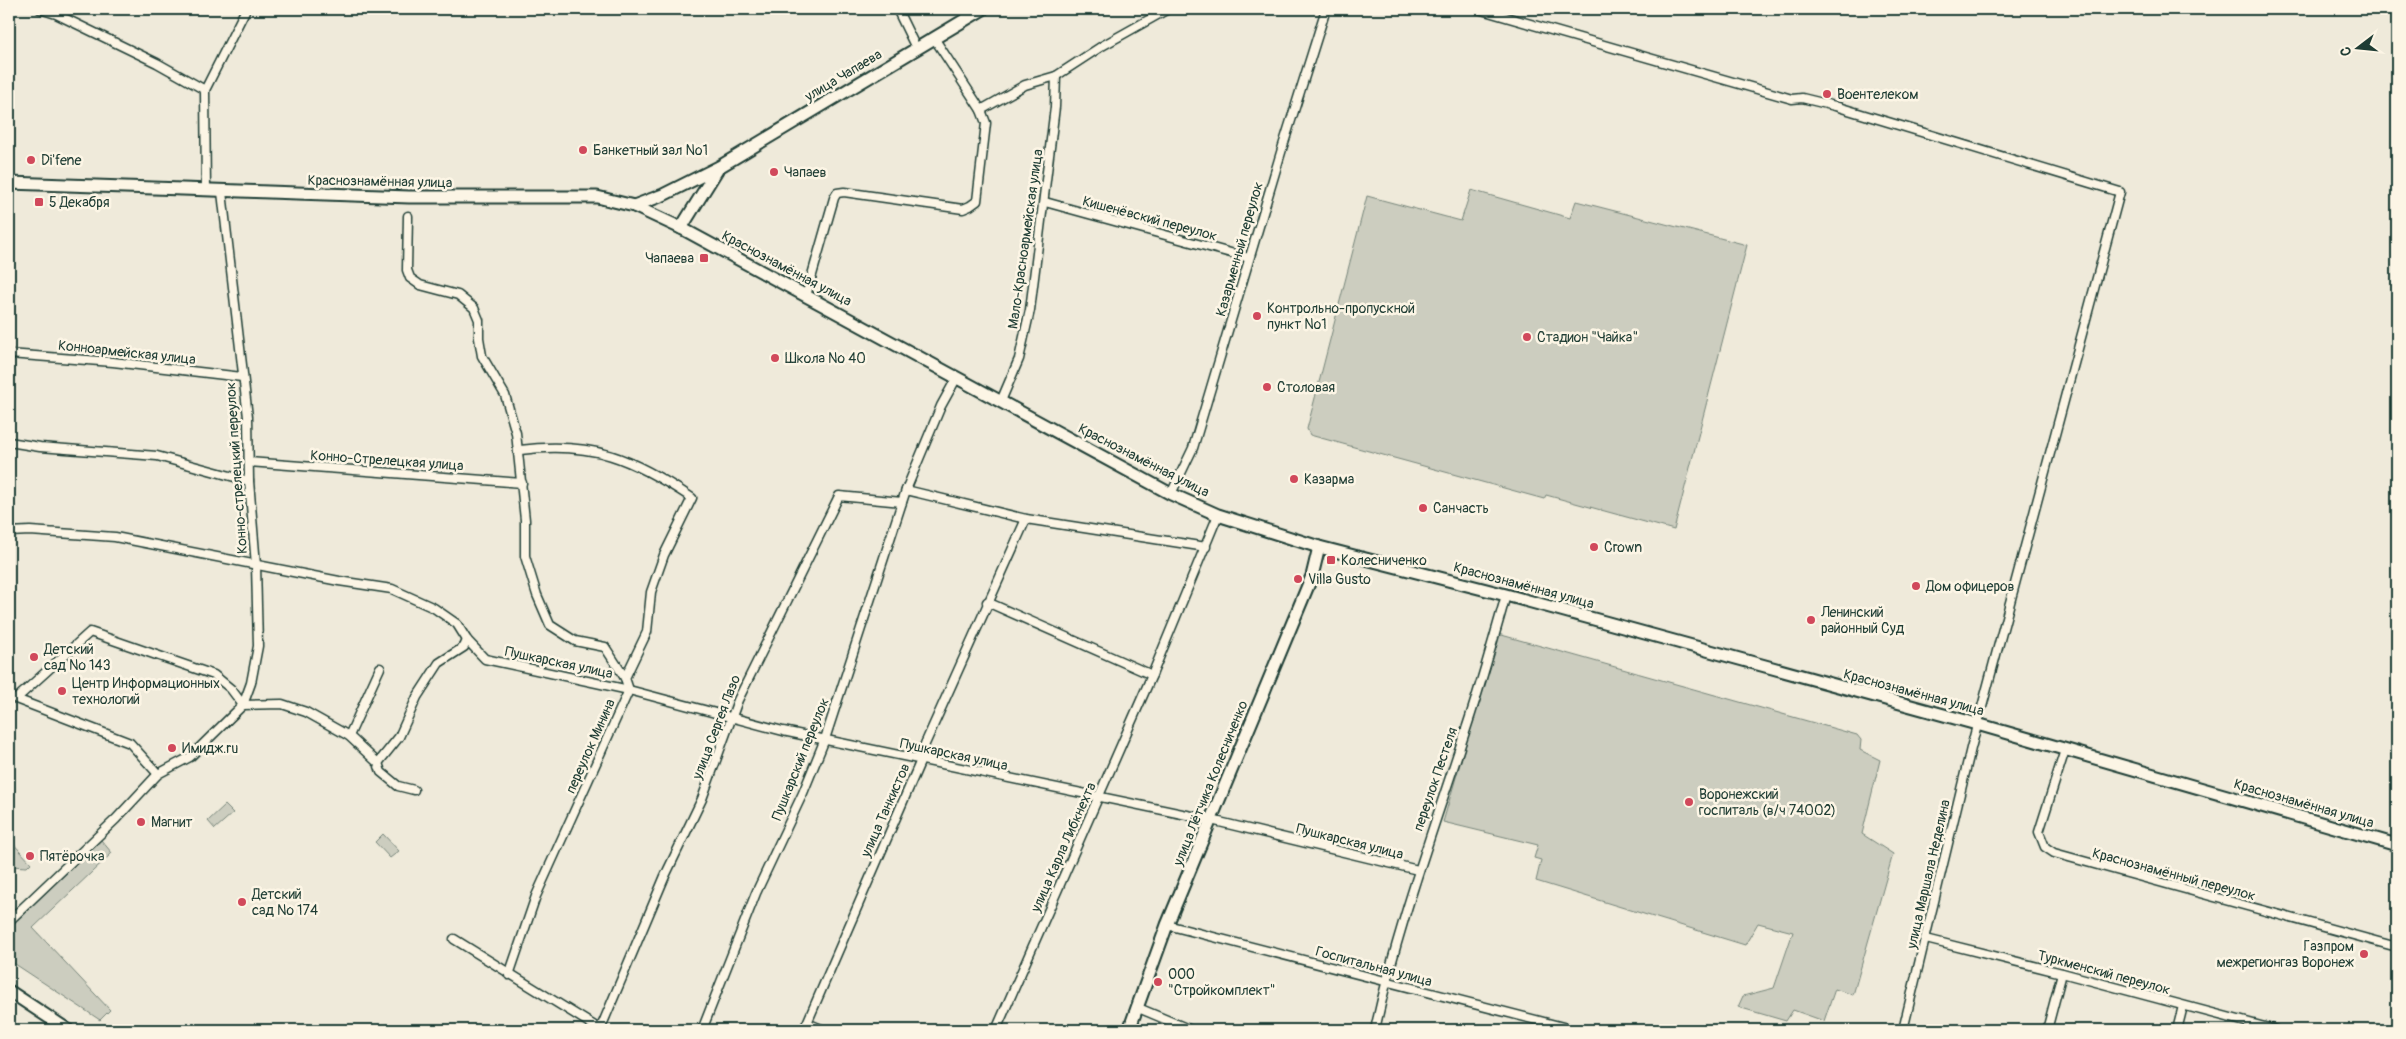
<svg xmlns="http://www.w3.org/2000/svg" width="2406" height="1039" viewBox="0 0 2406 1039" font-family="Pangolin,sans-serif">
	<rect width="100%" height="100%" fill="#efeada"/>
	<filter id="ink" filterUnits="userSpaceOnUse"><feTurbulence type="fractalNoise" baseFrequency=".02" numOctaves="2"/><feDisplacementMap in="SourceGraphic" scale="10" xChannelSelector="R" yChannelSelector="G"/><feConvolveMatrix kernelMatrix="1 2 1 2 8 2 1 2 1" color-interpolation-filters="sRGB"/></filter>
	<g filter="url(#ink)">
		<g fill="#cccdbf" stroke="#76857a">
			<polygon points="1471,190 1570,218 1576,201 1747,245 1674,530 1546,495 1544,499 1310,435 1307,429 1367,196 1461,221"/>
			<polygon points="1498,634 1857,735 1861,740 1860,750 1880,760 1862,834 1893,854 1853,995 1835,989 1824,1021 1793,1010 1786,1021 1738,1007 1743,996 1774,988 1793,932 1758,923 1745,945 1536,881 1541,860 1534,858 1538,845 1443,822"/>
			<polygon points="225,805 233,813 215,829 208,821"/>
			<polygon points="383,834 399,851 390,858 375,842"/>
			<polygon points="9,839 31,863 27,867 9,866"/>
			<polygon points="101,840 112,853 33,928 110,1010 100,1020 9,960 9,928"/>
		</g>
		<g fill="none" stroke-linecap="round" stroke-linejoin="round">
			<defs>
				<g id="street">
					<polyline points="40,9 56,14 157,63 205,90 246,9"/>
					<polyline points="897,9 916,48"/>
					<polyline points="1478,9 1792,99 1802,98 1835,106 2120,192 1971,748 1903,1030"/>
					<polyline points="934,38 981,110 1025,85 1056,76 1055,107 1030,310 1019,359 1001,401"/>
					<polyline points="1056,76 1102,46 1168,9"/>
					<polyline points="205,90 206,191"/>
					<polyline points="1045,202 1249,258"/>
					<polyline points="408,216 407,270 410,278 420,285 458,295 474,308 479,320 479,338 482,356 505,395 516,433 525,520 525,556 537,595 550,625 575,641 605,647 625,678"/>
					<polyline points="806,296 834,198 837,193 844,192 963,209 970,206 977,201 986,123 981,110"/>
					<polyline points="9,354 113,362 242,377"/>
					<polyline points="9,442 40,447 157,456 249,481"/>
					<polyline points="249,462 522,483"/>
					<polyline points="906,490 1026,519 1206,547"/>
					<polyline points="1171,494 1193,448 1282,149 1326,9"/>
					<polyline points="9,532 30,531 115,537 339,581 392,589 434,608 457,624 467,640 485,659 629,690 783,731 1211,820 1418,870"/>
					<polyline points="987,602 1152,675"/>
					<polyline points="349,736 380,668"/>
					<polyline points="2065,750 2039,832 2045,847 2054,853 2397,947"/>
					<polyline points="378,763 399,737 417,697 439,663 464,647 467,640"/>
					<polyline points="158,774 130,743 16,699 90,632 214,675 231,689 243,705 282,704 306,712 349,736 378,763 381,772 398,786 414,790"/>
					<polyline points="9,921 116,819 158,774 190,757 243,705 251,683 258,646 256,565 249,481 248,417 222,192"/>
					<polyline points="1167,925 1575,1030"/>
					<polyline points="454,939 601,1030"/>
					<polyline points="1926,939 2062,973 2276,1030"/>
					<path d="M509,975L536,896L629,690L625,678L647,632L651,592L664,555L692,498C632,458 593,441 520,450"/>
					<polyline points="1136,1007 1191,1030"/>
					<polyline points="807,1023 824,1030"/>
					<polyline points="600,1030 665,876 702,799 738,700 839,496 902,502"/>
					<polyline points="702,1030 756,893 803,793 825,739 906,490 941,406 957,377"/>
					<polyline points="804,1030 921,760 925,744 1026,519"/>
					<polyline points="996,1030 1152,675 1218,515"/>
					<path d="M1375,1030C1396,932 1430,839 1461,744C1478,695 1492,645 1506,595"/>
					<polyline points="2047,1030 2062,973"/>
					<polyline points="2177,1030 2183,1006"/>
				</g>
				<g id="secondary">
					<polyline points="9,183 409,197 597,197 634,206 681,228 1171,494 1218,515 1319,547 1506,595 1984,726 2397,845"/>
					<polyline points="634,206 663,195 719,167 983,9"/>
					<polyline points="681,228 717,170"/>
					<polyline points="9,991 68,1030"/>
					<polyline points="1129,1030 1167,925 1312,576 1319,547"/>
				</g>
			</defs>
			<use href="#street" stroke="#1f3d34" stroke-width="11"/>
			<use href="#secondary" stroke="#1f3d34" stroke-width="15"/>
			<use href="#street" stroke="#fcf5e5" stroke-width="8"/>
			<use href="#secondary" stroke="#fcf5e5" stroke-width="11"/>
		</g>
	</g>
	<g fill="#d1495b" stroke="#fcf5e5" stroke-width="2">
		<circle cx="1827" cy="94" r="5"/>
		<circle cx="583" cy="150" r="5"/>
		<circle cx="31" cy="160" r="5"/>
		<circle cx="774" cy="172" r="5"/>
		<rect x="34" y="197" width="10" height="10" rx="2.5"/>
		<rect x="699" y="253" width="10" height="10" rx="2.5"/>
		<circle cx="1257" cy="316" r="5"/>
		<circle cx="1527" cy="337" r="5"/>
		<circle cx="775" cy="358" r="5"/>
		<circle cx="1267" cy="387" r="5"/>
		<circle cx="1294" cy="479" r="5"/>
		<circle cx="1423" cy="508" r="5"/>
		<circle cx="1594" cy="547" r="5"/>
		<rect x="1326" y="555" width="10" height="10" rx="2.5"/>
		<circle cx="1298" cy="579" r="5"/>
		<circle cx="1916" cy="586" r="5"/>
		<circle cx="1811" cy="620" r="5"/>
		<circle cx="34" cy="657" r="5"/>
		<circle cx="62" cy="691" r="5"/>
		<circle cx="172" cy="748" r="5"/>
		<circle cx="1689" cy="802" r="5"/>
		<circle cx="141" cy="822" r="5"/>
		<circle cx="30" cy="856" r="5"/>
		<circle cx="242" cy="902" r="5"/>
		<circle cx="2364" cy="954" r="5"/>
		<circle cx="1158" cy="982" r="5"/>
	</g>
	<g text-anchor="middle" stroke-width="5" stroke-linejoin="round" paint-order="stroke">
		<g font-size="14" fill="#1f3d34" stroke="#fcf5e5">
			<text transform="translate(843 75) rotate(-31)" y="5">улица Чапаева</text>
			<text transform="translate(380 181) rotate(1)" y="5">Краснознамённая улица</text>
			<text transform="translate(1150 218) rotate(15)" y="5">Кишенёвский переулок</text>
			<text transform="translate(1025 239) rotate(-82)" y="5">Мало-Красноармейская улица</text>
			<text transform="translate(1239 249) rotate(-74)" y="5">Казарменный переулок</text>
			<text transform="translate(787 268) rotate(28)" y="5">Краснознамённая улица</text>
			<text transform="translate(127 352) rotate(6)" y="5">Конноармейская улица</text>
			<text transform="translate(387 460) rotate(4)" y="5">Конно-Стрелецкая улица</text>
			<text transform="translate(1144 460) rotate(27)" y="5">Краснознамённая улица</text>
			<text transform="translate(236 468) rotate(-94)" y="5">Конно-стрелецкий переулок</text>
			<text transform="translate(1524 585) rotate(15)" y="5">Краснознамённая улица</text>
			<text transform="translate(559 662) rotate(12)" y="5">Пушкарская улица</text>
			<text transform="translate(1914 692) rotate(15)" y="5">Краснознамённая улица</text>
			<text transform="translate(716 727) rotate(-69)" y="5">улица Сергея Лазо</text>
			<text transform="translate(590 746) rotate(-66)" y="5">переулок Минина</text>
			<text transform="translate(954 754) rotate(12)" y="5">Пушкарская улица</text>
			<text transform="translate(800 759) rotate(-68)" y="5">Пушкарский переулок</text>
			<text transform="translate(1435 779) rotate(-71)" y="5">переулок Пестеля</text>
			<text transform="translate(1210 783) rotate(-68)" y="5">улица Лётчика Колесниченко</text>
			<text transform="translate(2304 803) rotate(16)" y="5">Краснознамённая улица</text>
			<text transform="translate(885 810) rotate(-66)" y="5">улица Танкистов</text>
			<text transform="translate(1350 841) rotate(14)" y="5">Пушкарская улица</text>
			<text transform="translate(1063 847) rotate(-66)" y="5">улица Карла Либкнехта</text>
			<text transform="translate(1928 874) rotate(-77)" y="5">улица Маршала Неделина</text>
			<text transform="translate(2174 874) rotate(15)" y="5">Краснознамённый переулок</text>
			<text transform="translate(1374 966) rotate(15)" y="5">Госпитальная улица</text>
			<text transform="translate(2104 972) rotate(15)" y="5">Туркменский переулок</text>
		</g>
		<g font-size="14" fill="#1f3d34" stroke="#fcf5e5" text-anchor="start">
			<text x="1837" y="99">Воентелеком</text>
			<text x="593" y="155">Банкетный зал №1</text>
			<text x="41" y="165">Di'fene</text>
			<text x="784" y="177">Чапаев</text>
			<text x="49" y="207">5 Декабря</text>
			<text x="694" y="263" text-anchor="end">Чапаева</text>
			<text x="1267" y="313">Контрольно-пропускной<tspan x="1267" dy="16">пункт №1</tspan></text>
			<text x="1537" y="342">Стадион "Чайка"</text>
			<text x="785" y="363">Школа № 40</text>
			<text x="1277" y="392">Столовая</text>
			<text x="1304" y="484">Казарма</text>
			<text x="1433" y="513">Санчасть</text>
			<text x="1604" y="552">Crown</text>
			<text x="1341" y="565">Колесниченко</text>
			<text x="1308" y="584">Villa Gusto</text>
			<text x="1926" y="591">Дом офицеров</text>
			<text x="1821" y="617">Ленинский<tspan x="1821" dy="16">районный Суд</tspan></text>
			<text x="44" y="654">Детский<tspan x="44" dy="16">сад № 143</tspan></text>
			<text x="72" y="688">Центр Информационных<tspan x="72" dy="16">технологий</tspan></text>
			<text x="182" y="753">Имидж.ru</text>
			<text x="1699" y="799">Воронежский<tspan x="1699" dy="16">госпиталь (в/ч 74002)</tspan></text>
			<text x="151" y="827">Магнит</text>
			<text x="40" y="861">Пятёрочка</text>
			<text x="252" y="899">Детский<tspan x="252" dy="16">сад № 174</tspan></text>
			<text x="2354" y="951" text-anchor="end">Газпром<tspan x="2354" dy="16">межрегионгаз Воронеж</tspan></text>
			<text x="1168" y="979">ООО<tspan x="1168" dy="16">"Стройкомплект"</tspan></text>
		</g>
	</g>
	<rect width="2406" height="1039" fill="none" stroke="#fcf5e5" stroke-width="30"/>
	<rect x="15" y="15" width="2376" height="1009" fill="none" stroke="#1f3d34" stroke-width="2" filter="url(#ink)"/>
	<g transform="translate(2358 48) rotate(254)" stroke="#fcf5e5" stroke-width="4" paint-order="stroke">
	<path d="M0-4L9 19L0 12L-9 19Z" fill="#1f3d34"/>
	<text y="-8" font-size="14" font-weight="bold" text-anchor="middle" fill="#1f3d34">С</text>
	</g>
</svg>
